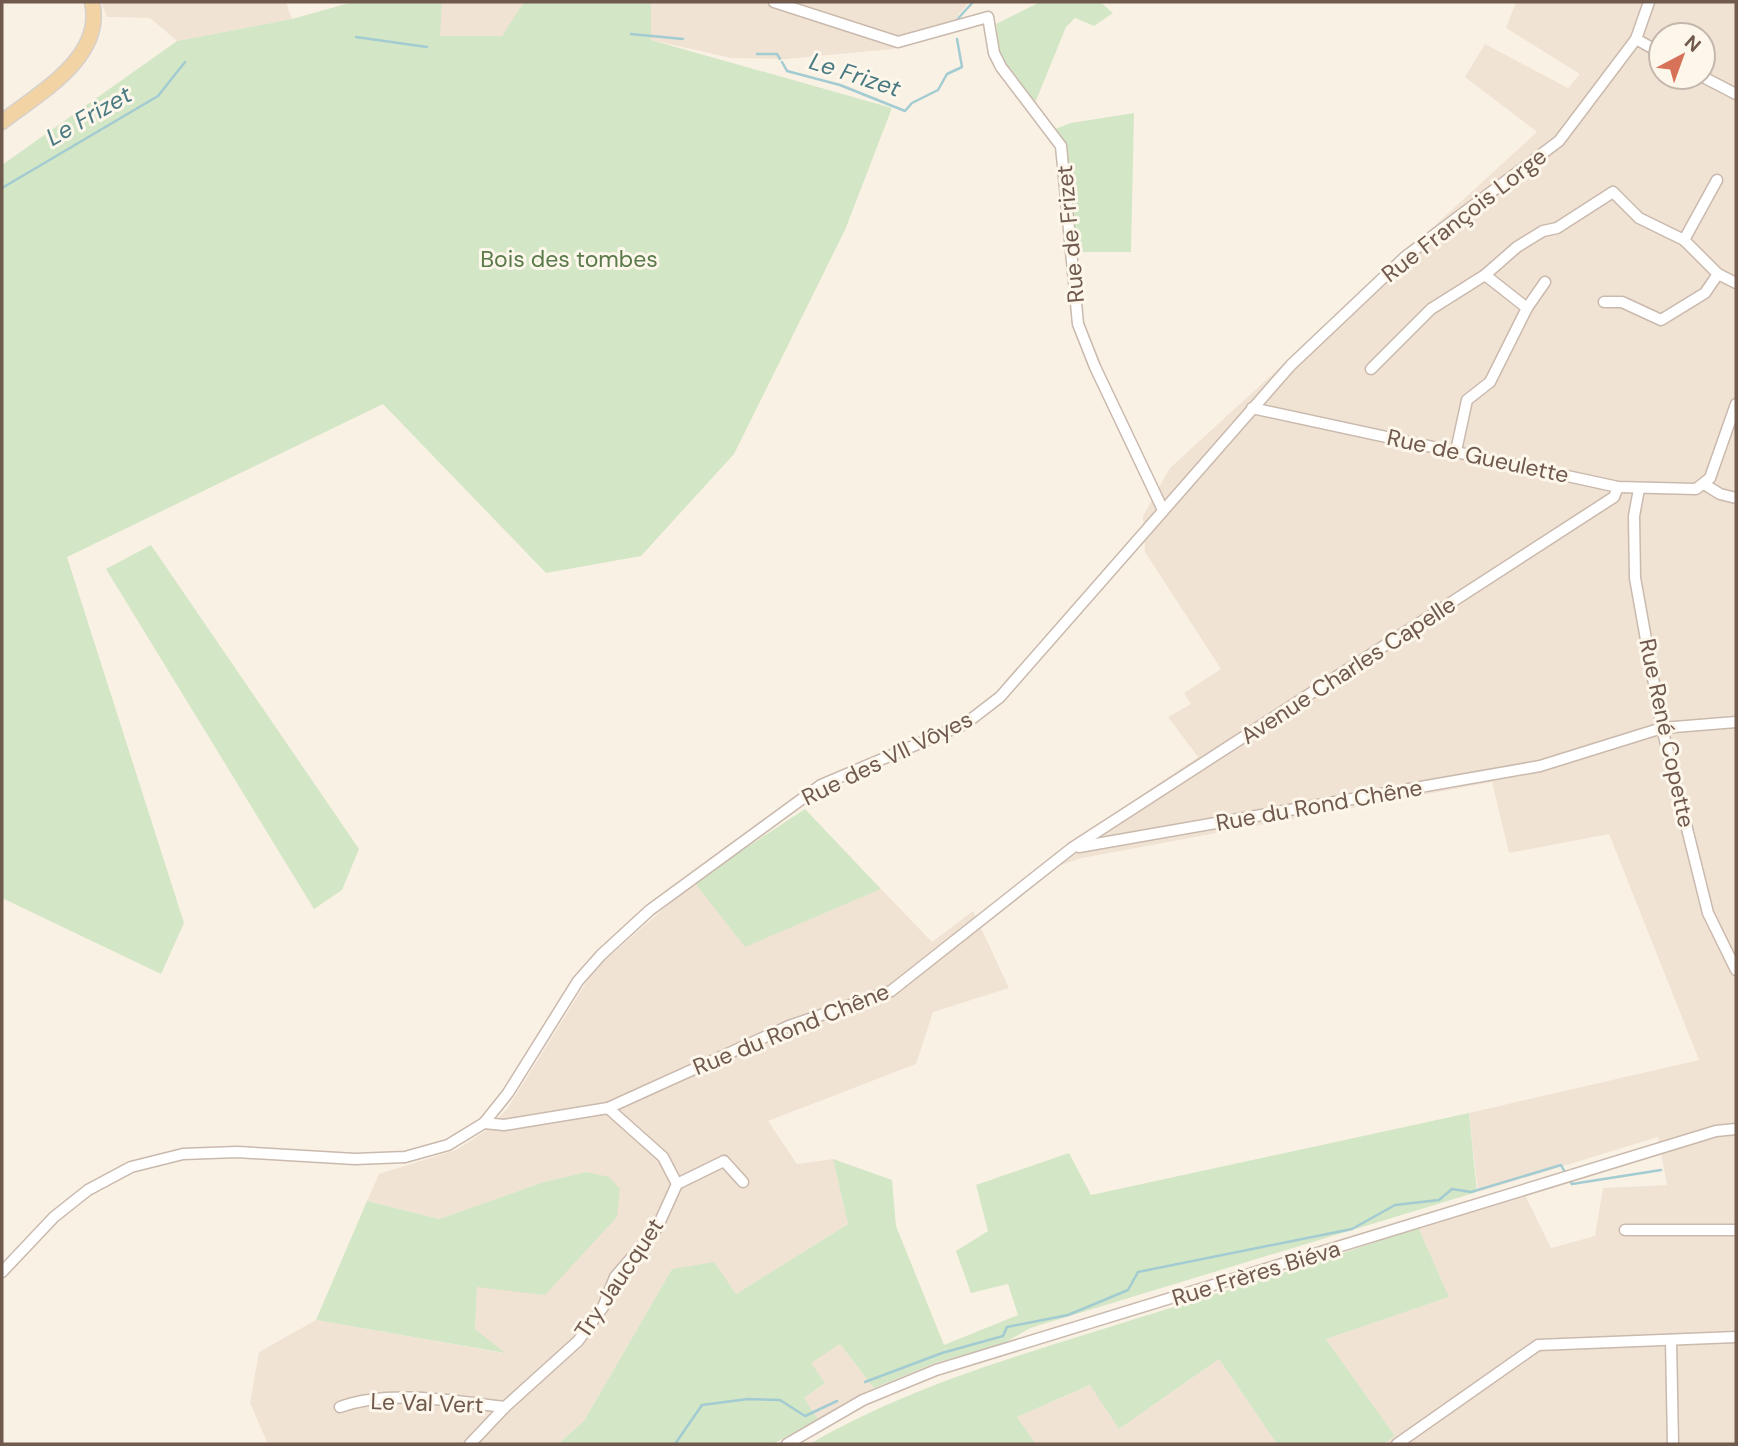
<svg xmlns="http://www.w3.org/2000/svg" width="1738" height="1446" viewBox="0 0 1738 1446" font-family="'DM Sans',sans-serif">
	<rect width="100%" height="100%" fill="#faf1e5"/>
	<g fill="#f1e3d4" fill-rule="evenodd">
		<polygon points="101,2 286,2 292,19 177,41 150,18 107,17"/>
		<polygon points="442,2 524,2 524,5 502,36 439,36"/>
		<polygon points="651,2 765,2 893,43 894,49 786,59 731,58 651,40"/>
		<polygon points="777,2 969,2 949,27 899,40"/>
		<path d="M1516,2H1736V1444H1385L1395,1436L1326,1339L1449,1297L1418,1227L1524,1193L1551,1248L1595,1236L1603,1188L1667,1185L1658,1137L1478,1192L1469,1113L1699,1060L1609,834L1509,853L1492,782L1082,858L1061,865L1053,855L1198,757L1168,717L1191,704L1184,693L1221,669L1145,552L1143,516L1170,468L1537,132L1465,77L1485,44L1568,88L1580,74L1506,28ZM1661,35H1703V77H1661Z"/>
		<polygon points="694,882 746,946 881,889 932,942 973,911 1009,988 933,1012 916,1064 768,1121 797,1164 833,1159 848,1224 735,1295 672,1269 584,1421 558,1444 268,1444 250,1403 259,1352 316,1320 503,1353 475,1329 477,1287 580,1254 617,1217 586,1172 544,1182 439,1219 367,1201 379,1174 456,1150 484,1132 507,1109 594,970"/>
		<polygon points="840,1344 874,1388 818,1419 804,1398 825,1383 810,1363"/>
		<polygon points="1219,1359 1277,1444 1036,1444 1017,1417 1091,1385 1119,1429"/>
	</g>
	<g fill="#d3e6c5">
		<polygon points="353,2 442,2 440,36 502,36 524,2 651,2 651,40 892,108 845,230 734,454 641,556 546,573 383,404 67,557 184,923 161,974 2,898 2,165 177,41 292,19"/>
		<polygon points="1040,2 1100,2 1113,13 1094,26 1075,18 1066,27 1035,103 1000,57 996,24"/>
		<polygon points="1134,113 1131,252 1077,252 1066,150 1055,129 1071,123"/>
		<polygon points="151,545 359,849 342,890 314,909 106,569"/>
		<polygon points="805,809 881,889 745,947 694,882"/>
		<polygon points="1469,1113 1477,1192 1030,1328 1001,1345 938,1362 874,1388 840,1344 811,1363 825,1383 804,1398 818,1419 773,1444 558,1444 584,1421 672,1269 714,1262 736,1294 848,1224 833,1159 892,1180 896,1226 944,1345 1018,1315 1008,1284 971,1293 956,1251 988,1231 976,1185 1069,1153 1091,1195"/>
		<polygon points="586,1172 609,1177 620,1189 617,1217 545,1295 477,1287 475,1329 505,1353 316,1320 367,1201 439,1219 544,1182"/>
		<path d="M1418,1227L1449,1297L1326,1339L1395,1436L1384,1444H1277L1219,1359L1119,1429L1090,1385L1017,1417L1036,1444H810C901,1391 1000,1361 1100,1330C1206,1297 1313,1265 1418,1227Z"/>
	</g>
	<g fill="none" stroke-linecap="round" stroke-linejoin="round">
		<g stroke="#a3cbd2" stroke-width="2.5">
			<polyline points="954,23 973,2"/>
			<polyline points="631,34 683,39"/>
			<polyline points="356,37 427,47"/>
			<polyline points="757,54 777,54 780,59"/>
			<polyline points="782,62 787,71 840,85 905,111 912,103 938,90 947,74 962,67 957,39"/>
			<polyline points="2,188 158,96 185,62"/>
			<polyline points="1569,1179 1572,1184 1661,1170"/>
			<polyline points="865,1382 942,1353 1003,1336 1007,1327 1068,1315 1128,1290 1138,1272 1352,1229 1395,1205 1439,1200 1452,1189 1471,1192 1561,1165 1566,1174"/>
			<polyline points="675,1444 702,1405 748,1399 780,1400 805,1416 837,1401"/>
		</g>
		<defs>
			<g id="minor">
				<polyline points="774,2 898,42 988,17 994,53 1001,67 1061,146 1078,324 1095,367 1163,510"/>
				<polyline points="1636,39 1661,53"/>
				<polyline points="1703,77 1736,94"/>
				<polyline points="1684,240 1717,180"/>
				<polyline points="1604,302 1622,302 1661,320 1705,293 1718,274"/>
				<polyline points="1527,308 1545,282"/>
				<polyline points="1371,369 1431,309 1485,275"/>
				<polyline points="1252,408 1618,487 1696,489 1710,478 1736,404"/>
				<polyline points="1456,451 1467,400 1490,382 1527,308 1485,275 1517,247 1543,231 1557,228 1613,192 1639,218 1684,240 1718,274 1736,283"/>
				<polyline points="1704,484 1720,494 1736,498"/>
				<polyline points="1639,489 1634,516 1635,578 1662,728 1708,913 1736,970"/>
				<polyline points="1079,847 1540,766 1662,728 1736,722"/>
				<polyline points="484,1123 508,1093 578,981 601,955 650,910 821,785 965,724 1000,697 1291,365 1405,257 1559,141 1636,39 1649,2"/>
				<polyline points="677,1184 724,1161 743,1182"/>
				<polyline points="1625,1230 1736,1230"/>
				<polyline points="2,1272 54,1217 88,1190 131,1167 183,1154 237,1152 355,1159 405,1157 448,1145 484,1123 504,1125 608,1108 789,1026 891,991 1072,848 1614,497 1618,487"/>
				<polyline points="1671,1340 1673,1444"/>
				<path d="M340,1407C390,1389 453,1401 505,1407L470,1444"/>
				<polyline points="505,1407 578,1341 603,1307 615,1277 657,1228 677,1184 663,1157 608,1108"/>
				<polyline points="787,1444 863,1400 936,1370 1716,1131 1736,1129"/>
				<polyline points="1397,1444 1538,1345 1736,1337"/>
			</g>
			<path id="major" d="M2,122C39,93 105,57 92,2"/>
		</defs>
		<use href="#minor" stroke="#cab9ad" stroke-width="13"/>
		<use href="#major" stroke="#d7d1cd" stroke-width="17"/>
		<use href="#minor" stroke="#fff" stroke-width="10"/>
		<use href="#major" stroke="#f2d3a4" stroke-width="14"/>
	</g>
	<g text-anchor="middle" stroke-width="6" stroke-linejoin="round" paint-order="stroke">
		<g font-size="23" fill="#70594d" stroke="#fdf6eb">
			<text transform="translate(1464 215) rotate(-38)" y="8">Rue François Lorge</text>
			<text transform="translate(1070 234) rotate(-95)" y="8">Rue de Frizet</text>
			<text transform="translate(1478 456) rotate(12)" y="8">Rue de Gueulette</text>
			<text transform="translate(1348 670) rotate(-33)" y="8">Avenue Charles Capelle</text>
			<text transform="translate(1667 733) rotate(78)" y="8">Rue René Copette</text>
			<text transform="translate(887 758) rotate(-26)" y="8">Rue des VII Vôyes</text>
			<text transform="translate(1319 805) rotate(-10)" y="8">Rue du Rond Chêne</text>
			<text transform="translate(791 1029) rotate(-22)" y="8">Rue du Rond Chêne</text>
			<text transform="translate(1256 1273) rotate(-17)" y="8">Rue Frères Biéva</text>
			<text transform="translate(619 1278) rotate(-56)" y="8">Try Jaucquet</text>
			<text transform="translate(427 1403) rotate(2)" y="8">Le Val Vert</text>
		</g>
		<g font-size="23" fill="#597a49" stroke="#fdf6eb">
			<text x="569" y="267">Bois des tombes</text>
		</g>
		<g font-size="24" font-style="italic" fill="#497981" stroke="#fdf6eb">
			<text transform="translate(855 75) rotate(18)" y="8">Le Frizet</text>
			<text transform="translate(89 116) rotate(-30)" y="8">Le Frizet</text>
		</g>
	</g>
	<rect width="1738" height="1446" fill="none" stroke="#70594d" stroke-width="7"/>
	<g transform="translate(1682 56) rotate(41)"><circle r="33" fill="#fdf6eb" stroke="#c5b7ac" stroke-width="2"/>
	<path d="M0-5L12 26L0 18L-12 26Z" fill="#d77157"/>
	<text y="-10" font-size="19" font-weight="bold" text-anchor="middle" fill="#70594d">N</text>
	</g>
</svg>
